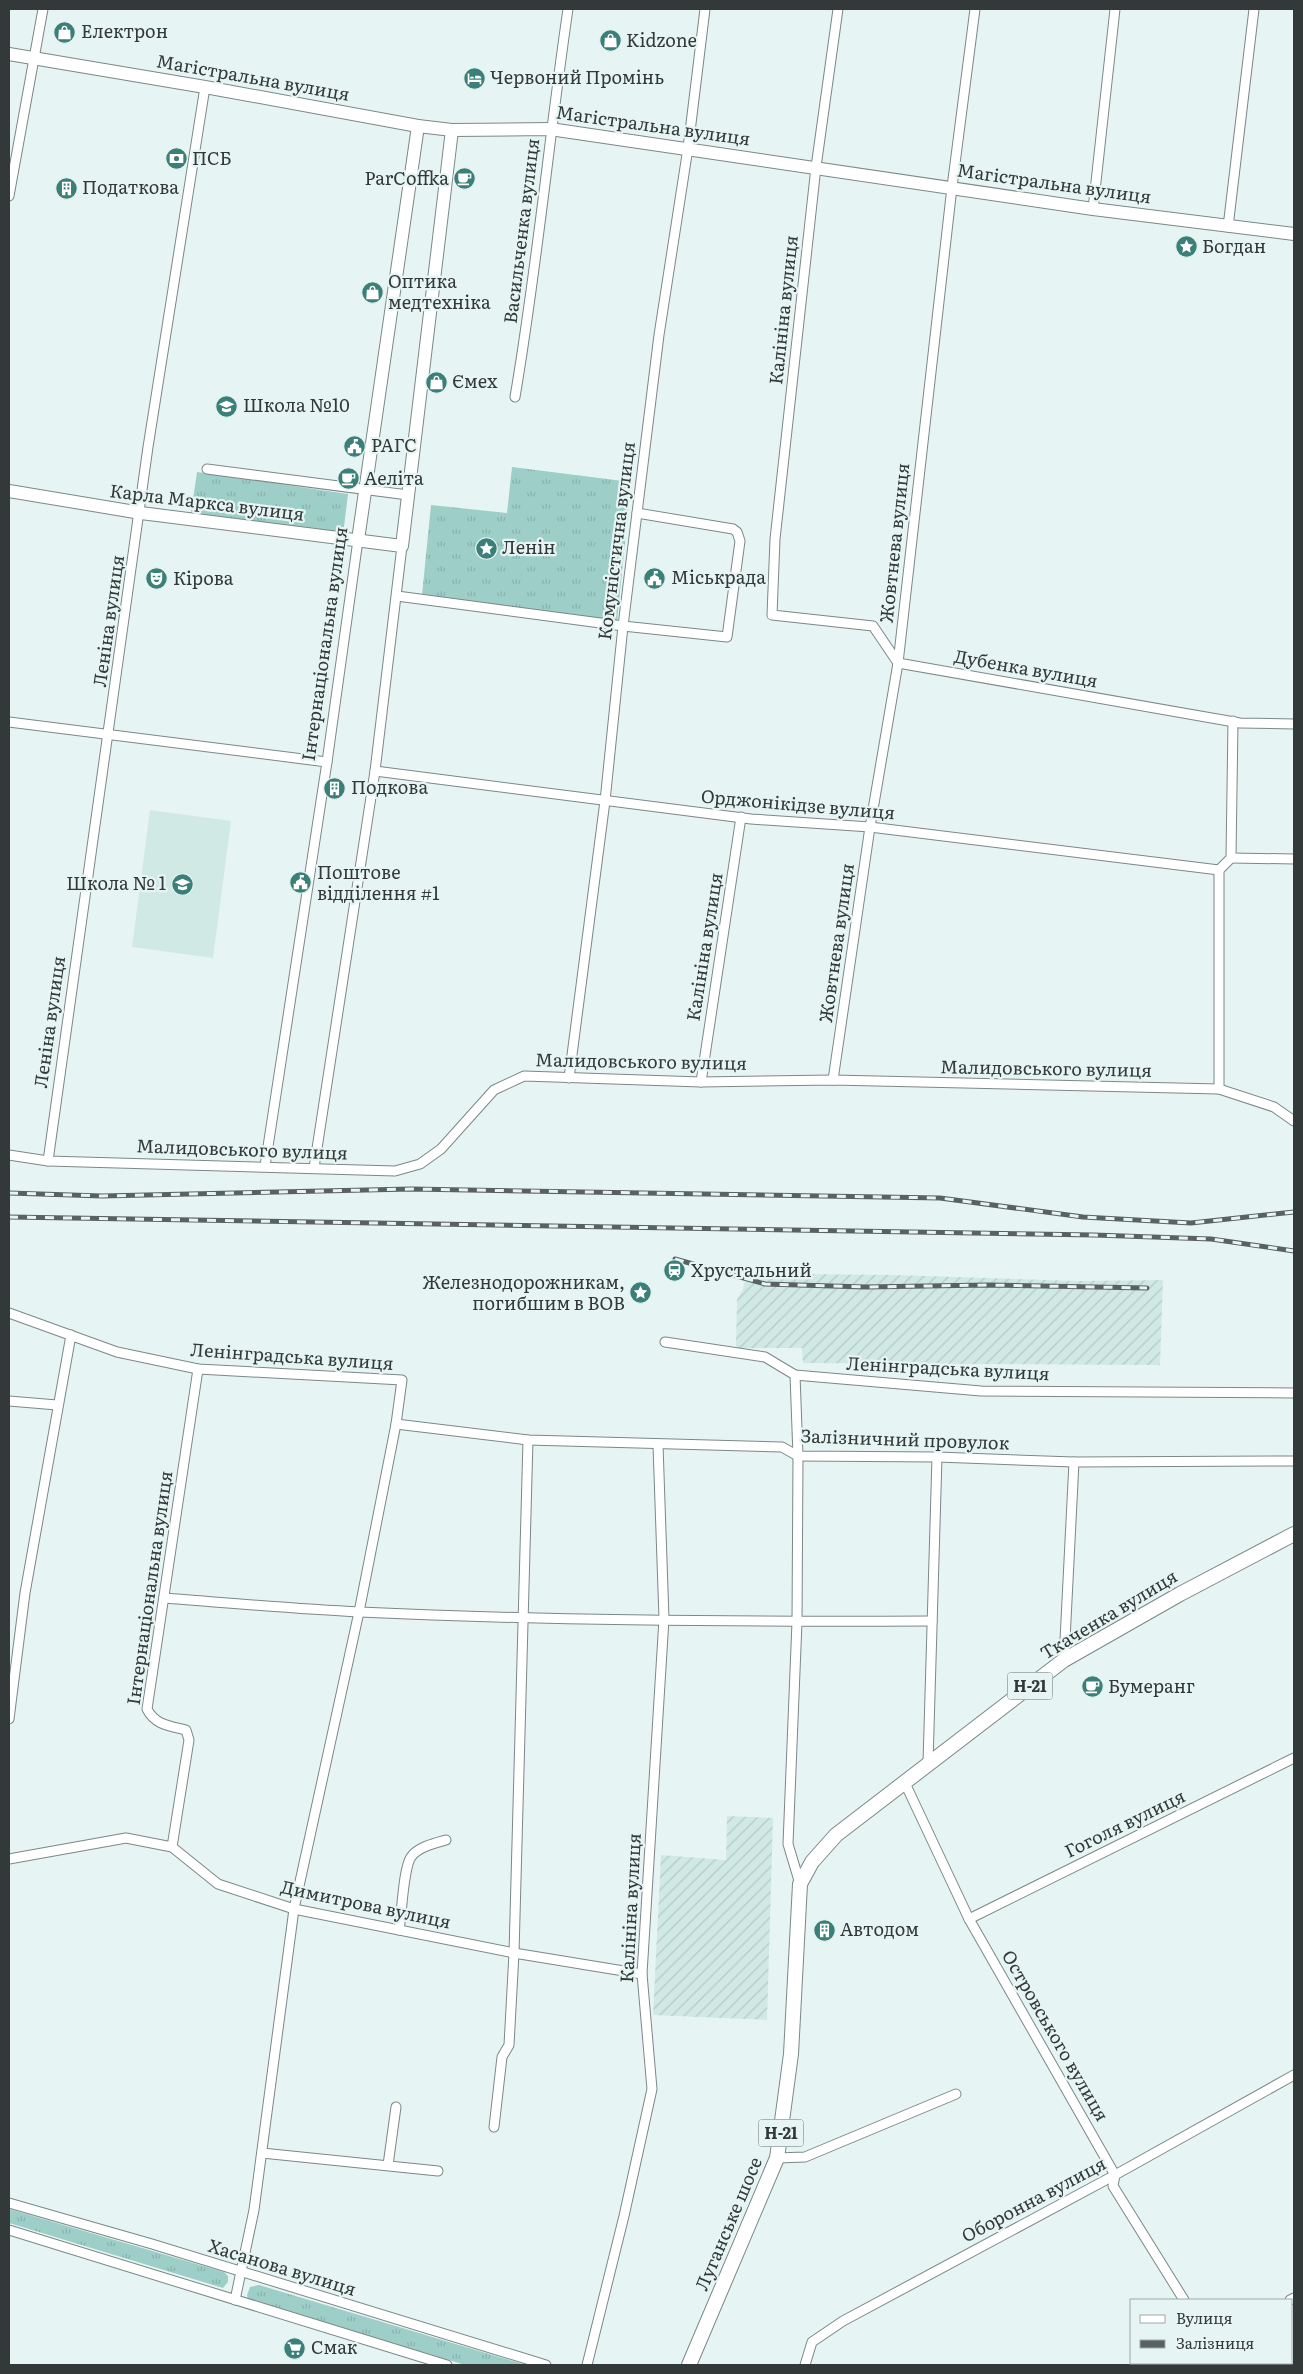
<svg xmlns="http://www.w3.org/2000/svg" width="1303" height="2374" viewBox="0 0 1303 2374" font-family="Literata,serif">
	<defs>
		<pattern id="industrial-furrows" width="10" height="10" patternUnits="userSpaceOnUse" patternTransform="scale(1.25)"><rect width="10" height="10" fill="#d1e9e5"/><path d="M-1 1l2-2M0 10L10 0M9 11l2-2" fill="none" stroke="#b4c9c5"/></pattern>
		<pattern id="grass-tufts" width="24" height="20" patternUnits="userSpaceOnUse" patternTransform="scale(1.25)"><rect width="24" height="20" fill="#9dcfc8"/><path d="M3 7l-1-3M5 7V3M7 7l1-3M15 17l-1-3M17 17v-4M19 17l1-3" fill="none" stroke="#88b2ad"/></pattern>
	</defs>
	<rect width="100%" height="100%" fill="#e6f5f3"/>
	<polygon fill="#d1e9e5" points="150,810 231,821 213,958 132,947"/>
	<g fill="url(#industrial-furrows)">
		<polygon points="747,1273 787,1276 801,1274 894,1275 1078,1281 1163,1280 1160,1365 803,1363 802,1348 736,1348 737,1299 743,1289"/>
		<polygon points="727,1816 773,1818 767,2020 653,2015 661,1855 726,1860"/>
	</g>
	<g fill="url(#grass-tufts)">
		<polygon points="512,467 631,482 617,622 422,595 431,505 507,513"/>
		<polygon points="197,472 348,494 343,535 191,513"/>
		<polygon points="9,2209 224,2272 228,2276 228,2282 223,2288 9,2223"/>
		<polygon points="259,2285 526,2365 465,2365 248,2299 247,2295 250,2287"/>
	</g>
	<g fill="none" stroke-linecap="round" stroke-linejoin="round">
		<defs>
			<g id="street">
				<polyline points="838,9 816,167 775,539 772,615 873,626 898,663 1240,723 1294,724"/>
				<polyline points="9,196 43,9"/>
				<polyline points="1093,209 1115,9"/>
				<polyline points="1228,227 1254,9"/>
				<path d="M515,397C537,268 549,138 568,9"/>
				<polyline points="207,469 408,495"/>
				<polyline points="397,596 623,626 727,637 740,541 737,532 733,529 637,513"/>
				<polyline points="9,722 327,762"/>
				<polyline points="375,771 751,819 870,827 1219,870"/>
				<polyline points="1231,858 1294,859"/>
				<polyline points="569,1078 605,801 623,626 659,335 688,148 705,9"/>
				<polyline points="833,1080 870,827 898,663 952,187 975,9"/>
				<polyline points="701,1082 741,817"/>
				<polyline points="1219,1089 1219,870 1231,858 1233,721"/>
				<polyline points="9,1155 48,1161 395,1171 420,1164 441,1149 494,1090 524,1076 701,1082 833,1080 1219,1089 1274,1107 1294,1121"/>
				<polyline points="48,1161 148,447 205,87"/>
				<polyline points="265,1166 327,762 358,540"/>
				<polyline points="314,1168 375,771 402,546"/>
				<polyline points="9,1313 117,1352 198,1369 402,1380 396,1424 359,1612 294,1909 254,2210 235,2300"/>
				<polyline points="665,1342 765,1357 795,1375 981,1391 1294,1393"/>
				<polyline points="795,1375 798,1456 797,1622 788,1844 800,1884"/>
				<polyline points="9,1401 57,1405"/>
				<polyline points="396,1424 528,1440 782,1447 798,1456 937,1457 1074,1462 1294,1461"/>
				<path d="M164,1598C229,1603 295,1609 360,1612C551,1621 742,1622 932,1621"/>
				<polyline points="1064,1660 1074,1462"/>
				<polyline points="9,1719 25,1593 71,1335"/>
				<polyline points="928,1763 937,1457"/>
				<polyline points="904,1781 969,1919 1115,2175 1113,2186 1184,2300"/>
				<path d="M172,1847L189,1740L186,1730C170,1726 155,1725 147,1709L198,1369"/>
				<polyline points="9,1859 126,1838 172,1847 218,1884 294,1909 514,1953 642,1974"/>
				<polyline points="969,1919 1294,1758"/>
				<path d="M399,1930C402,1914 403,1869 411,1857C418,1847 435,1843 446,1840"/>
				<polyline points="494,2127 502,2057 509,2045 514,1953 528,1440"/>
				<polyline points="262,2153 438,2171"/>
				<polyline points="777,2158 805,2157 956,2094"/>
				<polyline points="388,2165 396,2107"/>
				<polyline points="9,2203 152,2244 546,2365"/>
				<polyline points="9,2230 447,2365"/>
				<polyline points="1290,2300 1294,2298"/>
				<polyline points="1221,2363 1222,2365"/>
				<polyline points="587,2365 624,2216 652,2089 642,1974 664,1619 658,1445"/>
				<polyline points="805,2365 812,2342 843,2321 1115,2175 1294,2075"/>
				<polyline points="1163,2365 1168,2363"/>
			</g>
			<g id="secondary">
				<polyline points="9,54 205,87 418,126 452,130 550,129 1093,209 1294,234"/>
				<polyline points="9,491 141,513 402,546 452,130"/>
				<polyline points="358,540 418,126"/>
			</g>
			<polyline id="primary" points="689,2365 777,2158 791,2054 800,1884 812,1862 836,1835 1064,1660 1180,1594 1294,1534"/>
		</defs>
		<use href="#street" stroke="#7b8886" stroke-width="11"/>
		<use href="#secondary" stroke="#7b8886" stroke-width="14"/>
		<use href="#primary" stroke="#7b8886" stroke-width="16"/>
		<use href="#street" stroke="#fff" stroke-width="9"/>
		<use href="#secondary" stroke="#fff" stroke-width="12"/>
		<use href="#primary" stroke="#fff" stroke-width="14"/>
		<defs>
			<g id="rail">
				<polyline points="9,1193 102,1196 411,1189 940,1198 1083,1217 1191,1223 1294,1212"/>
				<polyline points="9,1217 1094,1235 1211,1239 1294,1251"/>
				<polyline points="675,1259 765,1284 865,1287 988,1285 1147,1288"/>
			</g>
		</defs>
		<use href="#rail" stroke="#5a6261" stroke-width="5"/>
		<use href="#rail" stroke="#e6f5f3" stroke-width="3" stroke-dasharray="9" stroke-linecap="butt"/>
	</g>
	<defs>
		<symbol id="shop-disc" viewBox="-11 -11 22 22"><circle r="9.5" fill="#3a8078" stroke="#e6f5f3"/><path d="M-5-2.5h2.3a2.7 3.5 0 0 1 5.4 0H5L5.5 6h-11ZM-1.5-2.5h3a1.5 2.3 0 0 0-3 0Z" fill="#fff"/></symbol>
		<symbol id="hotel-disc" viewBox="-11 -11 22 22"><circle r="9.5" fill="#3a8078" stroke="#e6f5f3"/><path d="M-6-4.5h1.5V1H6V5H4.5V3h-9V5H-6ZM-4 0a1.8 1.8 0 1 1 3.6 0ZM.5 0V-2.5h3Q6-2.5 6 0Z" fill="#fff"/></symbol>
		<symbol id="bank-disc" viewBox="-11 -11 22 22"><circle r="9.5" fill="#3a8078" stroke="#e6f5f3"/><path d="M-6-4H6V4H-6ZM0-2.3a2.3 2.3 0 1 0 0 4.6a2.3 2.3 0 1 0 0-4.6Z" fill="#fff"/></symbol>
		<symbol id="cafe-disc" viewBox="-11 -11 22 22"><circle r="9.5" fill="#3a8078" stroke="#e6f5f3"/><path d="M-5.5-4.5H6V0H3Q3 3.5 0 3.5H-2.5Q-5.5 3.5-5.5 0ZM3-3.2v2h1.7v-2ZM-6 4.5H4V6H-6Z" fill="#fff"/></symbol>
		<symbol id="building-disc" viewBox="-11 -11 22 22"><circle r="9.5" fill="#3a8078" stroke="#e6f5f3"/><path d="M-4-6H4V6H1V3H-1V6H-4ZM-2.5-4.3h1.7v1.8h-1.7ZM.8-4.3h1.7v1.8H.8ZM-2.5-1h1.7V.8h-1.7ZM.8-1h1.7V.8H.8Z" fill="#fff"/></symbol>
		<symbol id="sight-disc" viewBox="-11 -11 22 22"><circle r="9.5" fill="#3a8078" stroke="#e6f5f3"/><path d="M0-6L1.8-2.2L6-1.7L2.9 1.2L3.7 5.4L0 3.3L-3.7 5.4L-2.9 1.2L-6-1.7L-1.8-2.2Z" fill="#fff"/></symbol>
		<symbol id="school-disc" viewBox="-11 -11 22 22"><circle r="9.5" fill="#3a8078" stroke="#e6f5f3"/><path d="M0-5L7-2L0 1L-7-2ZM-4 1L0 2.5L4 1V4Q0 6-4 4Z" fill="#fff"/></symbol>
		<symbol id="civic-disc" viewBox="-11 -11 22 22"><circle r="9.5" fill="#3a8078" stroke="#e6f5f3"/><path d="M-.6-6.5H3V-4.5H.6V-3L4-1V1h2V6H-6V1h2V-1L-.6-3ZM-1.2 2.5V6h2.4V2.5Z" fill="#fff"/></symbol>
		<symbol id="theatre-disc" viewBox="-11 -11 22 22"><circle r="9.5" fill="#3a8078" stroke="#e6f5f3"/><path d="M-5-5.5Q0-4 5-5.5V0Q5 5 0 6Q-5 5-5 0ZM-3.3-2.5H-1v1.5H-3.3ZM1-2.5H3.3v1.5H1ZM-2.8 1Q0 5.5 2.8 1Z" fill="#fff"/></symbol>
		<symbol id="station-disc" viewBox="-11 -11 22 22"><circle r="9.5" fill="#3a8078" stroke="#e6f5f3"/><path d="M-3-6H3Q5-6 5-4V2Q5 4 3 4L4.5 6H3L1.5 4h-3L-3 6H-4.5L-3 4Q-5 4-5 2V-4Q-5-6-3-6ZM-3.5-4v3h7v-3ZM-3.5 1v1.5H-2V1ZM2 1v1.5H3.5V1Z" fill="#fff"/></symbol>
		<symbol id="supermarket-disc" viewBox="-11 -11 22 22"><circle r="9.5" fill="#3a8078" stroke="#e6f5f3"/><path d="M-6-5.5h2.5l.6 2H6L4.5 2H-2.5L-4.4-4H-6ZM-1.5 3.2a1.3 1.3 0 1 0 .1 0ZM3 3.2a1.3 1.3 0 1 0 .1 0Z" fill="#fff"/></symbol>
	</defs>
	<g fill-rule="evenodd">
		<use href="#shop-disc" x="52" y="20" width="25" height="25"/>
		<use href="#shop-disc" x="598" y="28" width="25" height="25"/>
		<use href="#hotel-disc" x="462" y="66" width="25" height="25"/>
		<use href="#bank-disc" x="164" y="146" width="25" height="25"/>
		<use href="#cafe-disc" x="452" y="166" width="25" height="25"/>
		<use href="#building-disc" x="54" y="176" width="25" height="25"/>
		<use href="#sight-disc" x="1174" y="234" width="25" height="25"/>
		<use href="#shop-disc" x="360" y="280" width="25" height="25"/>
		<use href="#shop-disc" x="424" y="370" width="25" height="25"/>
		<use href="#school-disc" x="214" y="394" width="25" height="25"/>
		<use href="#civic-disc" x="342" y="434" width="25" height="25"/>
		<use href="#cafe-disc" x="336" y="466" width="25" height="25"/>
		<use href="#sight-disc" x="474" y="536" width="25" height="25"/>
		<use href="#civic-disc" x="642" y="566" width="25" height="25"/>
		<use href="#theatre-disc" x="144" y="566" width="25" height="25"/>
		<use href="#building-disc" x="322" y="776" width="25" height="25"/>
		<use href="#civic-disc" x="288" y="870" width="25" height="25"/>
		<use href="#school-disc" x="170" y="872" width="25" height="25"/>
		<use href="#station-disc" x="662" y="1258" width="25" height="25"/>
		<use href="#sight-disc" x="628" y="1280" width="25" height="25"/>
		<use href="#cafe-disc" x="1080" y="1674" width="25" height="25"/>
		<use href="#building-disc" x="812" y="1918" width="25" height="25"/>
		<use href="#supermarket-disc" x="282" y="2336" width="25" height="25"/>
	</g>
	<g text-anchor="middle" stroke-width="4.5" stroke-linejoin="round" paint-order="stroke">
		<g fill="#e6f5f3" stroke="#697170" stroke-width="1">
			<rect x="1007.5" y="1672.5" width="45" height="27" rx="4"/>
			<rect x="758.5" y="2119.5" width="45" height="27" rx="4"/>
		</g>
		<g font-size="16" font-weight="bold" fill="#333938">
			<text x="1030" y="1692">Н-21</text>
			<text x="781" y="2139">Н-21</text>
		</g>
		<g font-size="18" fill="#333938" stroke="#e6f5f3" text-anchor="start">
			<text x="81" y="38">Електрон</text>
			<text x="626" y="47">Kidzone</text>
			<text x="490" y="84">Червоний Промінь</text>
			<text x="192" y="165">ПСБ</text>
			<text x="449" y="185" text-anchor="end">ParCoffka</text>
			<text x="82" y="194">Податкова</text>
			<text x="1202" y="253">Богдан</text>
			<text x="388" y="288">Оптика<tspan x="388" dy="21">медтехніка</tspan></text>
			<text x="452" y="388">Ємех</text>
			<text x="243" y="412">Школа №10</text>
			<text x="371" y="452">РАГС</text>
			<text x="364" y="485">Аеліта</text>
			<text x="502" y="554">Ленін</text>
			<text x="671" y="584">Міськрада</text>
			<text x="173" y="585">Кірова</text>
			<text x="351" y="794">Подкова</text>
			<text x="317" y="879">Поштове<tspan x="317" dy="21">відділення #1</tspan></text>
			<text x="166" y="890" text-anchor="end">Школа № 1</text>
			<text x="691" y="1277">Хрустальний</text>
			<text x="625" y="1289" text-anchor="end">Железнодорожникам,<tspan x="625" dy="21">погибшим в ВОВ</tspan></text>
			<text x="1108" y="1693">Бумеранг</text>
			<text x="840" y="1936">Автодом</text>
			<text x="311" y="2354">Смак</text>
		</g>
		<g font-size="18" fill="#333938" stroke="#e6f5f3">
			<text transform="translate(253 78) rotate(10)" y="6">Магістральна вулиця</text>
			<text transform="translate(653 126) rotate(8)" y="6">Магістральна вулиця</text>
			<text transform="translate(1054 184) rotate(8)" y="6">Магістральна вулиця</text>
			<text transform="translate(522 231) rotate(-83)" y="6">Васильченка вулиця</text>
			<text transform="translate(784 310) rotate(-84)" y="6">Калініна вулиця</text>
			<text transform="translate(207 503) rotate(7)" y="6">Карла Маркса вулиця</text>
			<text transform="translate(617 541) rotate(-83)" y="6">Комуністична вулиця</text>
			<text transform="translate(895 543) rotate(-84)" y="6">Жовтнева вулиця</text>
			<text transform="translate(109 621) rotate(-82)" y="6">Леніна вулиця</text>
			<text transform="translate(325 644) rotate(-82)" y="6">Інтернаціональна вулиця</text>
			<text transform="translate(1026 669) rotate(10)" y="6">Дубенка вулиця</text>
			<text transform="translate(798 805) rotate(5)" y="6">Орджонікідзе вулиця</text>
			<text transform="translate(837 943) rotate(-82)" y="6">Жовтнева вулиця</text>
			<text transform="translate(705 947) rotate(-81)" y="6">Калініна вулиця</text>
			<text transform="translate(50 1022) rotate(-82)" y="6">Леніна вулиця</text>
			<text transform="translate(641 1062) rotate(1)" y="6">Малидовського вулиця</text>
			<text transform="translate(1046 1069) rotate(1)" y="6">Малидовського вулиця</text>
			<text transform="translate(242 1150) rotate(2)" y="6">Малидовського вулиця</text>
			<text transform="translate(292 1357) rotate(4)" y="6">Ленінградська вулиця</text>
			<text transform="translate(948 1369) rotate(3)" y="6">Ленінградська вулиця</text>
			<text transform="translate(905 1440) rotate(2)" y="6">Залізничний провулок</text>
			<text transform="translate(150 1588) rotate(-82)" y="6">Інтернаціональна вулиця</text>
			<text transform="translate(1109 1615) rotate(-31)" y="6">Ткаченка вулиця</text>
			<text transform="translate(1125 1824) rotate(-26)" y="6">Гоголя вулиця</text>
			<text transform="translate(366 1905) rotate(12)" y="6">Димитрова вулиця</text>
			<text transform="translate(631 1908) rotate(-87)" y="6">Калініна вулиця</text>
			<text transform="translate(1055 2036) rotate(60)" y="6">Островського вулиця</text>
			<text transform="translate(1034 2200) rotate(-28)" y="6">Оборонна вулиця</text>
			<text transform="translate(729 2224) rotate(-67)" y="6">Луганське шосе</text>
			<text transform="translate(282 2268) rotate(17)" y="6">Хасанова вулиця</text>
		</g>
	</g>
	<rect width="1303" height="2374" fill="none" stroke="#333938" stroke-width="20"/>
	<rect x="1130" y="2299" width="162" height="65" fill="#e6f5f3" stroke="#9eaaa8"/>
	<rect x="1140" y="2315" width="25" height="8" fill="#ffffff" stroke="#9eaaa8"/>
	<text x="1176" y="2324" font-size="15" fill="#333938">Вулиця</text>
	<rect x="1140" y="2340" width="25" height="8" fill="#5a6261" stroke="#9eaaa8"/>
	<text x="1176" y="2349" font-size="15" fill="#333938">Залізниця</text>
</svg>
